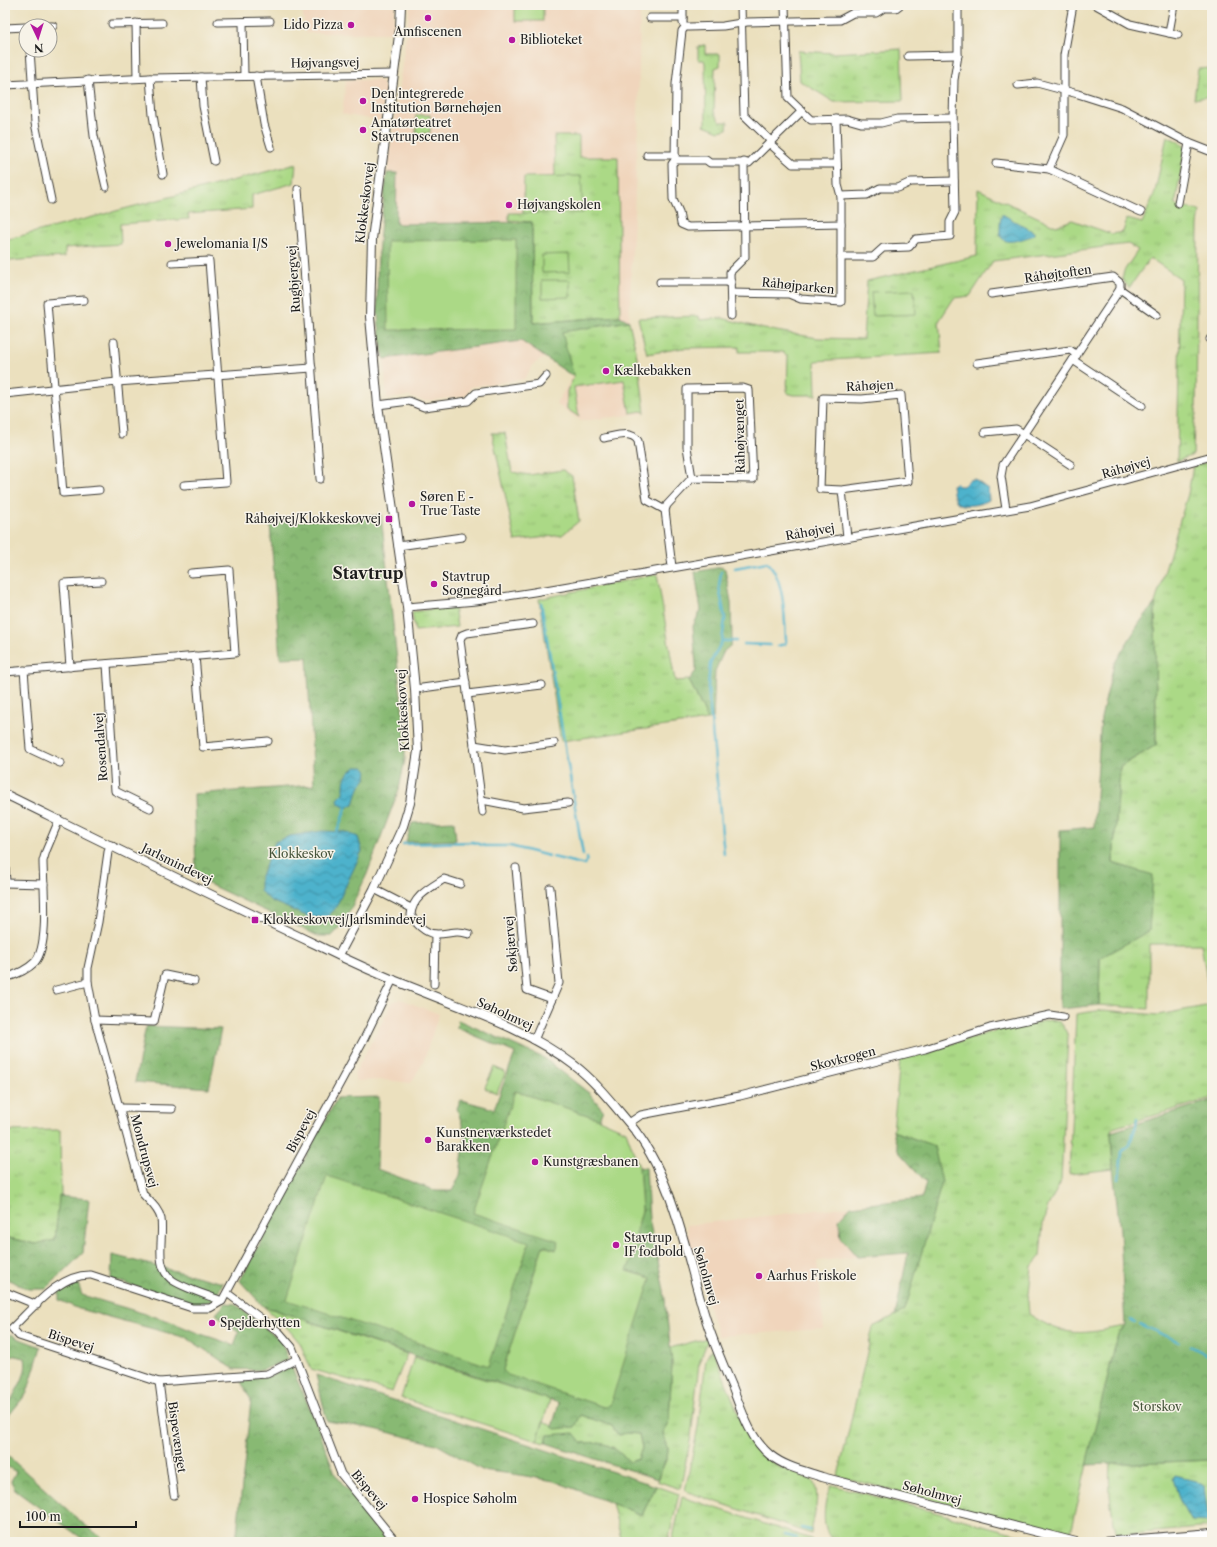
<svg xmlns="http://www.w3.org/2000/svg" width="1217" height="1547" viewBox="0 0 1217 1547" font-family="'Libre Caslon Text',serif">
	<defs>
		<pattern id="grass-tufts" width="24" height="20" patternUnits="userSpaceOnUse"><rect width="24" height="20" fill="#abd986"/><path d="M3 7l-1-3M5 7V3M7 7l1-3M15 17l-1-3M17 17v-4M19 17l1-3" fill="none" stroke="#93ba73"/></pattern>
		<pattern id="forest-crowns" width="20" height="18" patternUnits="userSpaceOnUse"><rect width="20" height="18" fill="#88b973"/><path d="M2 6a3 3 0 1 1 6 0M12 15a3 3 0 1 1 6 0" fill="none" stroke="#759e63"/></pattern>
		<pattern id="water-waves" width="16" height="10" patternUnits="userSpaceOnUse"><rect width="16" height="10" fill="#4db2cc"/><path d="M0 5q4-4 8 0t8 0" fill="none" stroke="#3f90a5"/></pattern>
	</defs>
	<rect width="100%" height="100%" fill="#f7f3e8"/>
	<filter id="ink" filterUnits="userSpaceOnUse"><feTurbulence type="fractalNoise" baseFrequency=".025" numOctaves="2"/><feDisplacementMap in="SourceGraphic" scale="8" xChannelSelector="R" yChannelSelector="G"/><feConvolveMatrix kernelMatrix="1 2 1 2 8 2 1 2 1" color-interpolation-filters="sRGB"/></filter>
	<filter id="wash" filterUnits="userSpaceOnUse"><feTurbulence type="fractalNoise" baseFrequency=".012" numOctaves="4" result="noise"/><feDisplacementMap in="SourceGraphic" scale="16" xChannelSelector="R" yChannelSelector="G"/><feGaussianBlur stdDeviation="0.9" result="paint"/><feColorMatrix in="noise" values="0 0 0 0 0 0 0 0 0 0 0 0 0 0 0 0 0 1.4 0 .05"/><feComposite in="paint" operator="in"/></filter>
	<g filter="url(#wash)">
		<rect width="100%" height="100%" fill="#ebe0be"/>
		<g fill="#f0d5bc">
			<polygon points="301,5 395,5 393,29 392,33 306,33"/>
			<polygon points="410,5 640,5 638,127 629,321 639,366 645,413 581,421 556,404 573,376 545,357 534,364 524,379 471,387 466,396 424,401 408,396 387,399 384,359 378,330 377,290 379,236"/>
			<polygon points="346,80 377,80 382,82 385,88 381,121 342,114"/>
			<polygon points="400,999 439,1014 423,1062 411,1083 386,1080 356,1081 354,1074 393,1002"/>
			<polygon points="922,1198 909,1252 817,1261 824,1329 718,1336 688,1241 687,1225"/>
		</g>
		<g fill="url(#grass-tufts)" stroke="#647a51">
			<polygon points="703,45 705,45 705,54 720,54 720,66 715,68 714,112 720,122 728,122 727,129 719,131 704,125 706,123 705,63 704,60 698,60 698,47"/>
			<polygon points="901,49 903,101 834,102 800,81 798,51 834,53"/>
			<polygon points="1212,68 1212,96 1194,99 1198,69"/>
			<polygon points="554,136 579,136 579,157 618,157 620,316 533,323 532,222 509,220 509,213 523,213 581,177 555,177"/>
			<polygon points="1167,136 1183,144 1185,148 1175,205 1200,211 1198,225 1196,414 1194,423 1193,455 1177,461 1181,279 1150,258 1129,288 1122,279 1124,271 1138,250 1128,244 993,261 970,296 954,298 939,321 942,353 815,361 816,395 794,395 787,393 788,356 782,352 739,352 739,347 683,348 647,354 638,318 699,316 700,320 722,318 764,329 818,338 863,339 867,281 977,256 978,189 1056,226 1072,220 1112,234 1123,232 1127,219 1142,223 1155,192"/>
			<polygon points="296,164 294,183 252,195 252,209 188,214 189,219 120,224 121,244 65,248 65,257 5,261 5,240"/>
			<polygon points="629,321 639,366 645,413 642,411 630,413 624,380 574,387 579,417 567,409 567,391 574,377 561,332"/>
			<polygon points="492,433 505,433 512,472 529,475 563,470 572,476 579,521 562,535 515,541"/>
			<polygon points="1212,461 1212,1098 1113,1128 1111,1133 1113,1169 1069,1174 1076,1014 1103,1010 1158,1015 1211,1005 1201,944 1149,944 1149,1009 1099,1005 1100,958 1113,863 1120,767 1156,745 1155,603 1188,494 1193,466"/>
			<polygon points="657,574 675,681 689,680 708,720 561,741 539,599"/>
			<polygon points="454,606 457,627 415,631 412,612"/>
			<path d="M1050,1020L1060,1022L1064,1027L1068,1036L1061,1182L1048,1206L1043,1223L1040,1257L1032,1266L1028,1302L1029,1314C1066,1339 1083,1334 1125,1326L1118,1334L1070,1536L838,1476L873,1327L905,1310L934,1146L893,1131L900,1059L1002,1029Z"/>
			<polygon points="60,1130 61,1195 55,1240 35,1244 5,1237 5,1131"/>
			<polygon points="263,1306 407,1354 392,1392 311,1369 300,1343 283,1323"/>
			<polygon points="707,1338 708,1340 699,1363 691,1437 680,1489 657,1481 666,1460 667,1448 663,1434 669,1420 672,1363 670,1348"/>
			<path d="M711,1350L714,1352L748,1438L761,1454L779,1467L812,1480C822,1494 813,1518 811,1534L685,1491L698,1427L706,1359Z"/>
			<polygon points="581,1415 612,1426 618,1435 627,1433 639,1434 642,1448 638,1459 630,1462 613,1447 593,1443 582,1443 548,1435 546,1443 537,1441 544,1421 556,1429"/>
			<path d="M1212,1460V1527L1117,1535C1111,1511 1108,1489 1110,1464Z"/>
			<path d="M832,1485L1047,1542H844L829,1537C821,1522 824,1499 832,1485Z"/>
			<polygon points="656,1486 679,1494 668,1542 622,1542 612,1503 642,1515"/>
			<polygon points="682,1497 811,1539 813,1541 672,1542"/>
		</g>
		<g fill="url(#forest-crowns)" stroke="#526a48">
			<path d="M387,173H397L396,224L532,222L533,323L620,316L629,321L562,332L574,377L521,341L384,359C371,297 379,235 387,173Z"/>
			<polygon points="381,515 405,733 405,759 399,789 367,874 344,923 332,936 318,936 196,878 194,794 314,785 307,657 280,658 270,523"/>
			<polygon points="721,567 725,569 731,602 732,639 731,645 724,651 715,671 713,719 708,720 689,680 696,671 696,666 693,626 701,610 695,572"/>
			<polygon points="1155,603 1156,745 1120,767 1113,863 1153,875 1149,931 1100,958 1099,1005 1060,1009 1060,830 1094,827 1101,718 1114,664 1140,622"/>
			<polygon points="454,821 456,840 406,842 412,823"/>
			<path d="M458,1020L544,1058L590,1094L603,1110L599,1119L515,1091L559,1240L557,1250L543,1246L503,1370L509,1375L604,1407L651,1278L627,1271L638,1244L636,1233L642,1210L639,1167L646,1168L649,1219L664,1290L672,1363L669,1420L663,1434L667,1448L666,1460L657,1479L546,1443L548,1435L574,1433L582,1443C607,1441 612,1446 630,1462L638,1459L642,1448L639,1434L627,1433L618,1435L612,1426L581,1415L575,1427L556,1429L552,1427L559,1403L263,1306L240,1281L337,1098L379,1097L377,1169L436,1191H452L460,1176L465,1134L457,1108L461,1100L494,1109L515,1053L457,1028Z"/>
			<polygon points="146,1026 221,1029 209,1088 135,1082"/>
			<polygon points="1212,1100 1212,1460 1086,1465 1118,1334 1125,1326 1120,1231 1113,1169 1111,1132"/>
			<polygon points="893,1131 934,1146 942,1182 905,1310 895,1316 908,1253 857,1257 841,1238 839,1219 851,1206 922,1198 926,1182 898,1151"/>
			<polygon points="59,1196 89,1199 83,1253 46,1289 28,1289 5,1278 5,1237 35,1244 55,1240"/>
			<path d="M112,1255L223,1283C214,1300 213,1304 192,1305L111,1279Z"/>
			<polygon points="78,1284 82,1295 169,1321 195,1332 234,1345 239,1332 216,1314 226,1303 235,1304 281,1341 288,1359 263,1370 234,1369 187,1338 79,1309 59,1300 59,1292"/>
			<path d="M11,1334L17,1338L41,1347L27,1393L5,1420C5,1399 30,1381 25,1358L5,1354V1339Z"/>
			<polygon points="291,1366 317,1425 335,1474 388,1542 236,1542 251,1400 240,1380 269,1376"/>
			<polygon points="316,1375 656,1486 642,1515 554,1481 520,1475 482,1470 436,1444 375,1429 327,1421"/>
			<polygon points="8,1456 80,1521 107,1542 87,1542 16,1491 11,1481 16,1472 5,1465"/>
		</g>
		<g fill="#abd986" stroke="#647a51">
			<rect x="515" y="7" width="28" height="14"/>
			<polygon points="416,115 430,115 430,133 416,134"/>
			<polygon points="581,176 583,213 523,213 524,177"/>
			<polygon points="516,240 516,329 388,330 387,241"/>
			<polygon points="569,254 570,272 542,273 542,255"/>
			<polygon points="542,280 570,280 570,297 542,298"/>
			<polygon points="914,290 916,314 873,316 871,292"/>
			<polygon points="494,1067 505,1072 505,1074 497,1093 486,1089 485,1087"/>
			<polygon points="515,1091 599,1119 626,1131 639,1167 642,1210 636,1233 638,1244 627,1271 651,1278 610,1405 604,1407 508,1375 503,1370 543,1246 556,1250 559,1241 473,1213"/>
			<polygon points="327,1176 529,1242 489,1366 287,1300"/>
			<polygon points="414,1357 550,1400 537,1441 401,1398"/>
		</g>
		<g fill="url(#water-waves)" stroke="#346774">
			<path d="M1002,214L1034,232V234L1032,236C1021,239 999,249 1000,230C1000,225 1000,219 1002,214Z"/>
			<path d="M974,479L988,489L989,500C983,504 965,508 958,503C953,499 953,491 952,485L956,483L959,486H963L969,480Z"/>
			<path d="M356,767H364L367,770L366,779L359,788L354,804L346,808L339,804L338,799L344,793C344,779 344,775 356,767Z"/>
			<polygon points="322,831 345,832 358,837 362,851 335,909 327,917 311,918 271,901 260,891 260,878 275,842 290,836"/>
			<polygon points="1175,1476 1196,1481 1204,1486 1209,1522 1191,1521 1180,1501 1173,1479"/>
		</g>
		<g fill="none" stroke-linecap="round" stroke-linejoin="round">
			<g stroke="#4db2cc" stroke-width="2.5">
				<path d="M735,568L767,562C784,577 785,618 786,641L785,644L777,646"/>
				<polyline points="721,572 719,586 725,619 722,641 710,664 708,687 724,854"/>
				<polyline points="541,603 583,855"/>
				<polyline points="722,641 736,641"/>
				<polyline points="744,644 770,645"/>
				<polyline points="337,832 346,808"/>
				<polyline points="403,844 473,842 485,846 510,846 549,856"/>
				<polyline points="553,857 585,865 587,858"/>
				<polyline points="1119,1179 1122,1152 1129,1145 1136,1126 1137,1118"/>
				<polyline points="1130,1320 1135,1322"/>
				<polyline points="1140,1324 1179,1342"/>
				<polyline points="1190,1346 1212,1357"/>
				<polyline points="801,1528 810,1530"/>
				<polyline points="785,1535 797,1538"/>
			</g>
		</g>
	</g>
	<g filter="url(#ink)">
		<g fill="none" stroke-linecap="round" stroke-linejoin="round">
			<defs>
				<g id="minor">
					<polyline points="741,5 744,115 771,141"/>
					<polyline points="785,5 788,98 811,120 847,119 861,123 881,123 897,119 953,118"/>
					<polyline points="1096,5 1130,24 1178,35"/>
					<polyline points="650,18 683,18"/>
					<polyline points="218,22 270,21"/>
					<polyline points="243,22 244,76"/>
					<polyline points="136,23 137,78"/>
					<polyline points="683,23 683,5"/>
					<polyline points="112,24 162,23"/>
					<polyline points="50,26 53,26"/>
					<polyline points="5,28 26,27"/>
					<polyline points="1169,33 1174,5"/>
					<polyline points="30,50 35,123 51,200"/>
					<polyline points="908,56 958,55"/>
					<polyline points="256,76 264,124 271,147"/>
					<polyline points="201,77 203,106 214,161"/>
					<polyline points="150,78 153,115 163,174"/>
					<polyline points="88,80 94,136 106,187"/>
					<polyline points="5,85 150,78 394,74"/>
					<polyline points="1018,85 1037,83 1078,94 1122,108 1189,143 1212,152"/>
					<polyline points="769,143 793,164 837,164"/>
					<polyline points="647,155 675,155"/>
					<polyline points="675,160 706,160 710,163 749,163 802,111"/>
					<polyline points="996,163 1049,169 1141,212"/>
					<polyline points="1049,169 1064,135 1064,55 1073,5"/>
					<polyline points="298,189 320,479"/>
					<polyline points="841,196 867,195 880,188 898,188 911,182 954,181"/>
					<polyline points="1178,203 1189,143"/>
					<polyline points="841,224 688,227 681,224 679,212 673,199 672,164 675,160 676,84 682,31 685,27 689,27 723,26 747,22 840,20 853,13 876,13 884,8 896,8 900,5"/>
					<polyline points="841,257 873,257 883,248 909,247 916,239 950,236 950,222 955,212 953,118 954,80 958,55 958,5"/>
					<polyline points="172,263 209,261 226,482 184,485"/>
					<polyline points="660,282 731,282"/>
					<polyline points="1120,289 1157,315"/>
					<polyline points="731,293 789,294 801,299 841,302 841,196 838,185 836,119"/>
					<polyline points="991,294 1113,277 1120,283 1120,289 1003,465 1001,476 1006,509"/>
					<polyline points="84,300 47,303 63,493 99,490"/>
					<polyline points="731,316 730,272 745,257 744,162"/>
					<polyline points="1210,339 1212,340"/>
					<polyline points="114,342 122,434"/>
					<polyline points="1073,360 1142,406"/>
					<polyline points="977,363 1070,350 1077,355"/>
					<polyline points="5,394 117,382 312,368"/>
					<polyline points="378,405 409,401 424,407 468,401 476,393 539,384 546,376"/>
					<polyline points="985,432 1016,429 1071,465"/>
					<path d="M604,438C616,436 631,430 638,441L647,500L665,510"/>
					<polyline points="842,490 820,489 823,398 862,399 901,395 908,481 842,490 847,537"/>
					<polyline points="398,546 462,537"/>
					<polyline points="672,567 665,510 667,505 692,478 753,479 749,390 743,388 687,389 687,447 692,478"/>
					<polyline points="407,607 476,601 534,592 1030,506 1212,456"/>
					<polyline points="195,656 203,747 268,741"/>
					<polyline points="107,664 115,791 150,808"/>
					<polyline points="70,667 64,583 101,581"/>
					<polyline points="24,670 30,749 60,763"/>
					<polyline points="5,672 235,653 229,570 191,573"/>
					<polyline points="415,689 466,682"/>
					<polyline points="467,694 542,685"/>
					<polyline points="474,745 505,750 554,743"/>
					<polyline points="482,800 523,808 568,803"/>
					<polyline points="483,812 460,640 462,635 467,633 533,624"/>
					<path d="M111,845L108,852L98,922L88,968V982L95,1020L143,1194C150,1202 159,1209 161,1219C164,1238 154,1265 171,1279C180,1287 210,1296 222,1301"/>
					<polyline points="5,864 6,883"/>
					<polyline points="516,868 527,990 552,999"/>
					<polyline points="5,883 44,884"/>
					<path d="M460,884L444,879C430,888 412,897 411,915C415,923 425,933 435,934C448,935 454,929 469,934"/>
					<polyline points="374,889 411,908"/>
					<path d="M5,978C15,975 27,970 35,962C50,945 43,884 43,861L46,851L59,820"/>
					<polyline points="434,984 435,934"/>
					<polyline points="56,990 88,982"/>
					<polyline points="95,1020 154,1022 165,975 194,981"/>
					<polyline points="534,1040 559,983 550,888"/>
					<polyline points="121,1108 172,1109"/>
					<polyline points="629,1123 641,1115 740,1096 925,1049 990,1028 1050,1015 1063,1017"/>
					<polyline points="5,1292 37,1305"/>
					<polyline points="227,1293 279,1332 292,1347 341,1474 396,1542"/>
					<path d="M297,1359L267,1374L159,1382L19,1336L12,1328C34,1307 59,1274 91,1275L192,1308H210L222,1301L365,1037L393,979"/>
					<polyline points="159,1382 174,1495"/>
				</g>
				<g id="tertiary">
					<path d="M5,794C109,845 212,896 317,945C349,961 382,976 416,989C470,1011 527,1029 574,1065C595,1081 612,1103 629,1123C671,1172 684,1245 702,1306C709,1333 721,1360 732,1386C741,1409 750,1439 770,1455C785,1467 804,1471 822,1477L1076,1542"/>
					<polyline points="339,955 374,889 403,826 410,803 418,751 415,689 407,607 378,405 370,317 372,239 400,28 401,5"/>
					<polyline points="1103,1542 1212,1533"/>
				</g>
			</defs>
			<use href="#minor" stroke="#3b3934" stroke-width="9"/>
			<use href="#tertiary" stroke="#3b3934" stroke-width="10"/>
			<use href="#minor" stroke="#fff" stroke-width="7"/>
			<use href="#tertiary" stroke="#fff" stroke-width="8"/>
		</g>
	</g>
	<g fill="#b5179e" stroke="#f7f3e8" stroke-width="1.5">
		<circle cx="428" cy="18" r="4"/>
		<circle cx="351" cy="25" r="4"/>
		<circle cx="512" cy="40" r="4"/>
		<circle cx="363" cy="101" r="4"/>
		<circle cx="363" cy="130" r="4"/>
		<circle cx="509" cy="205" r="4"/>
		<circle cx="168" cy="244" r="4"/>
		<circle cx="606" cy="371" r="4"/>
		<circle cx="412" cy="504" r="4"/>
		<rect x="385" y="515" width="8" height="8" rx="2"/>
		<circle cx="434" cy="584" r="4"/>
		<rect x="251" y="916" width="8" height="8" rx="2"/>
		<circle cx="428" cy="1140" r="4"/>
		<circle cx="535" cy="1162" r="4"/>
		<circle cx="616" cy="1245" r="4"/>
		<circle cx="759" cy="1276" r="4"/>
		<circle cx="212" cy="1323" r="4"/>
		<circle cx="415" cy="1499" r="4"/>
	</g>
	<g text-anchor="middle" stroke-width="3" stroke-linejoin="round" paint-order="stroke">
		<g font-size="12" fill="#1c1c1c" stroke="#f7f3e8" text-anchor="start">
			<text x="343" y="29" text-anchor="end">Lido Pizza</text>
			<text x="428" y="36" text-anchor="middle">Amfiscenen</text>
			<text x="520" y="44">Biblioteket</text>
			<text x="371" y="98">Den integrerede<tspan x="371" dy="14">Institution Børnehøjen</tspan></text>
			<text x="371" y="127">Amatørteatret<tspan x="371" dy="14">Stavtrupscenen</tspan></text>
			<text x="517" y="209">Højvangskolen</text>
			<text x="176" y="248">Jewelomania I/S</text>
			<text x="614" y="375">Kælkebakken</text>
			<text x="420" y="501">Søren E -<tspan x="420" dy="14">True Taste</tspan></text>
			<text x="381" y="523" text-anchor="end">Råhøjvej/Klokkeskovvej</text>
			<text x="442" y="581">Stavtrup<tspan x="442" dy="14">Sognegård</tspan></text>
			<text x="263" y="924">Klokkeskovvej/Jarlsmindevej</text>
			<text x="436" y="1137">Kunstnerværkstedet<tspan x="436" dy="14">Barakken</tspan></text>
			<text x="543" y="1166">Kunstgræsbanen</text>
			<text x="624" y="1242">Stavtrup<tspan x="624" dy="14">IF fodbold</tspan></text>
			<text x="767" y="1280">Aarhus Friskole</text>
			<text x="220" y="1327">Spejderhytten</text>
			<text x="423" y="1503">Hospice Søholm</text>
		</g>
		<g font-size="12" fill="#1c1c1c" stroke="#f7f3e8">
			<text transform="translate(325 63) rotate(-1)" y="4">Højvangsvej</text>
			<text transform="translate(365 203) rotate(-83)" y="4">Klokkeskovvej</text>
			<text transform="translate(1058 274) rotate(-8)" y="4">Råhøjtoften</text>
			<text transform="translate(294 279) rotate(-94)" y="4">Rugbjergvej</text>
			<text transform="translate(798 286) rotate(6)" y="4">Råhøjparken</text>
			<text transform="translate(870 386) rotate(-3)" y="4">Råhøjen</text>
			<text transform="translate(740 436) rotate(-91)" y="4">Råhøjvænget</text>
			<text transform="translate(1126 468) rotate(-16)" y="4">Råhøjvej</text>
			<text transform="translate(810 532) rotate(-10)" y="4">Råhøjvej</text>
			<text transform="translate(403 710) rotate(-93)" y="4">Klokkeskovvej</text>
			<text transform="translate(101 747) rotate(-94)" y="4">Rosendalvej</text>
			<text transform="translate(177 864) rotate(26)" y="4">Jarlsmindevej</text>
			<text transform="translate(511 944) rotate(-95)" y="4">Søkjærvej</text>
			<text transform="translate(505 1014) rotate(25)" y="4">Søholmvej</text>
			<text transform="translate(843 1059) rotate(-14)" y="4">Skovkrogen</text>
			<text transform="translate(301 1131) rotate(-62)" y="4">Bispevej</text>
			<text transform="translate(144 1151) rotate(75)" y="4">Mondrupsvej</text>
			<text transform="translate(706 1276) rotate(74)" y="4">Søholmvej</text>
			<text transform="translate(71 1341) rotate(18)" y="4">Bispevej</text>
			<text transform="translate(177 1437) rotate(82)" y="4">Bispevænget</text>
			<text transform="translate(369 1490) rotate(50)" y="4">Bispevej</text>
			<text transform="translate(932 1493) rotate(15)" y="4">Søholmvej</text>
		</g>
		<g font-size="12" fill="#47553c" stroke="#f7f3e8">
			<text x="301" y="858">Klokkeskov</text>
			<text x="1157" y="1411">Storskov</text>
		</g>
		<g font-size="16" font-weight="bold" fill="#1c1c1c" stroke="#f7f3e8">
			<text x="368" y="579">Stavtrup</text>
		</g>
	</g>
	<rect width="1217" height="1547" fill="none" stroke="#f7f3e8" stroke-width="20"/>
	<g transform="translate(38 38) rotate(176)"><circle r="19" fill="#f7f3e8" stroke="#9f9d96"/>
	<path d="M0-3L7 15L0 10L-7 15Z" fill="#b5179e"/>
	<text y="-6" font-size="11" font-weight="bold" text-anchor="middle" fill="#1c1c1c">N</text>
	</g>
	<path d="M20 1521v6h116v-6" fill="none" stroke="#1c1c1c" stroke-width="2"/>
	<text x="26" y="1521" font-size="12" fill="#1c1c1c" stroke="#f7f3e8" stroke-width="3" paint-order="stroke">100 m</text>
</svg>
